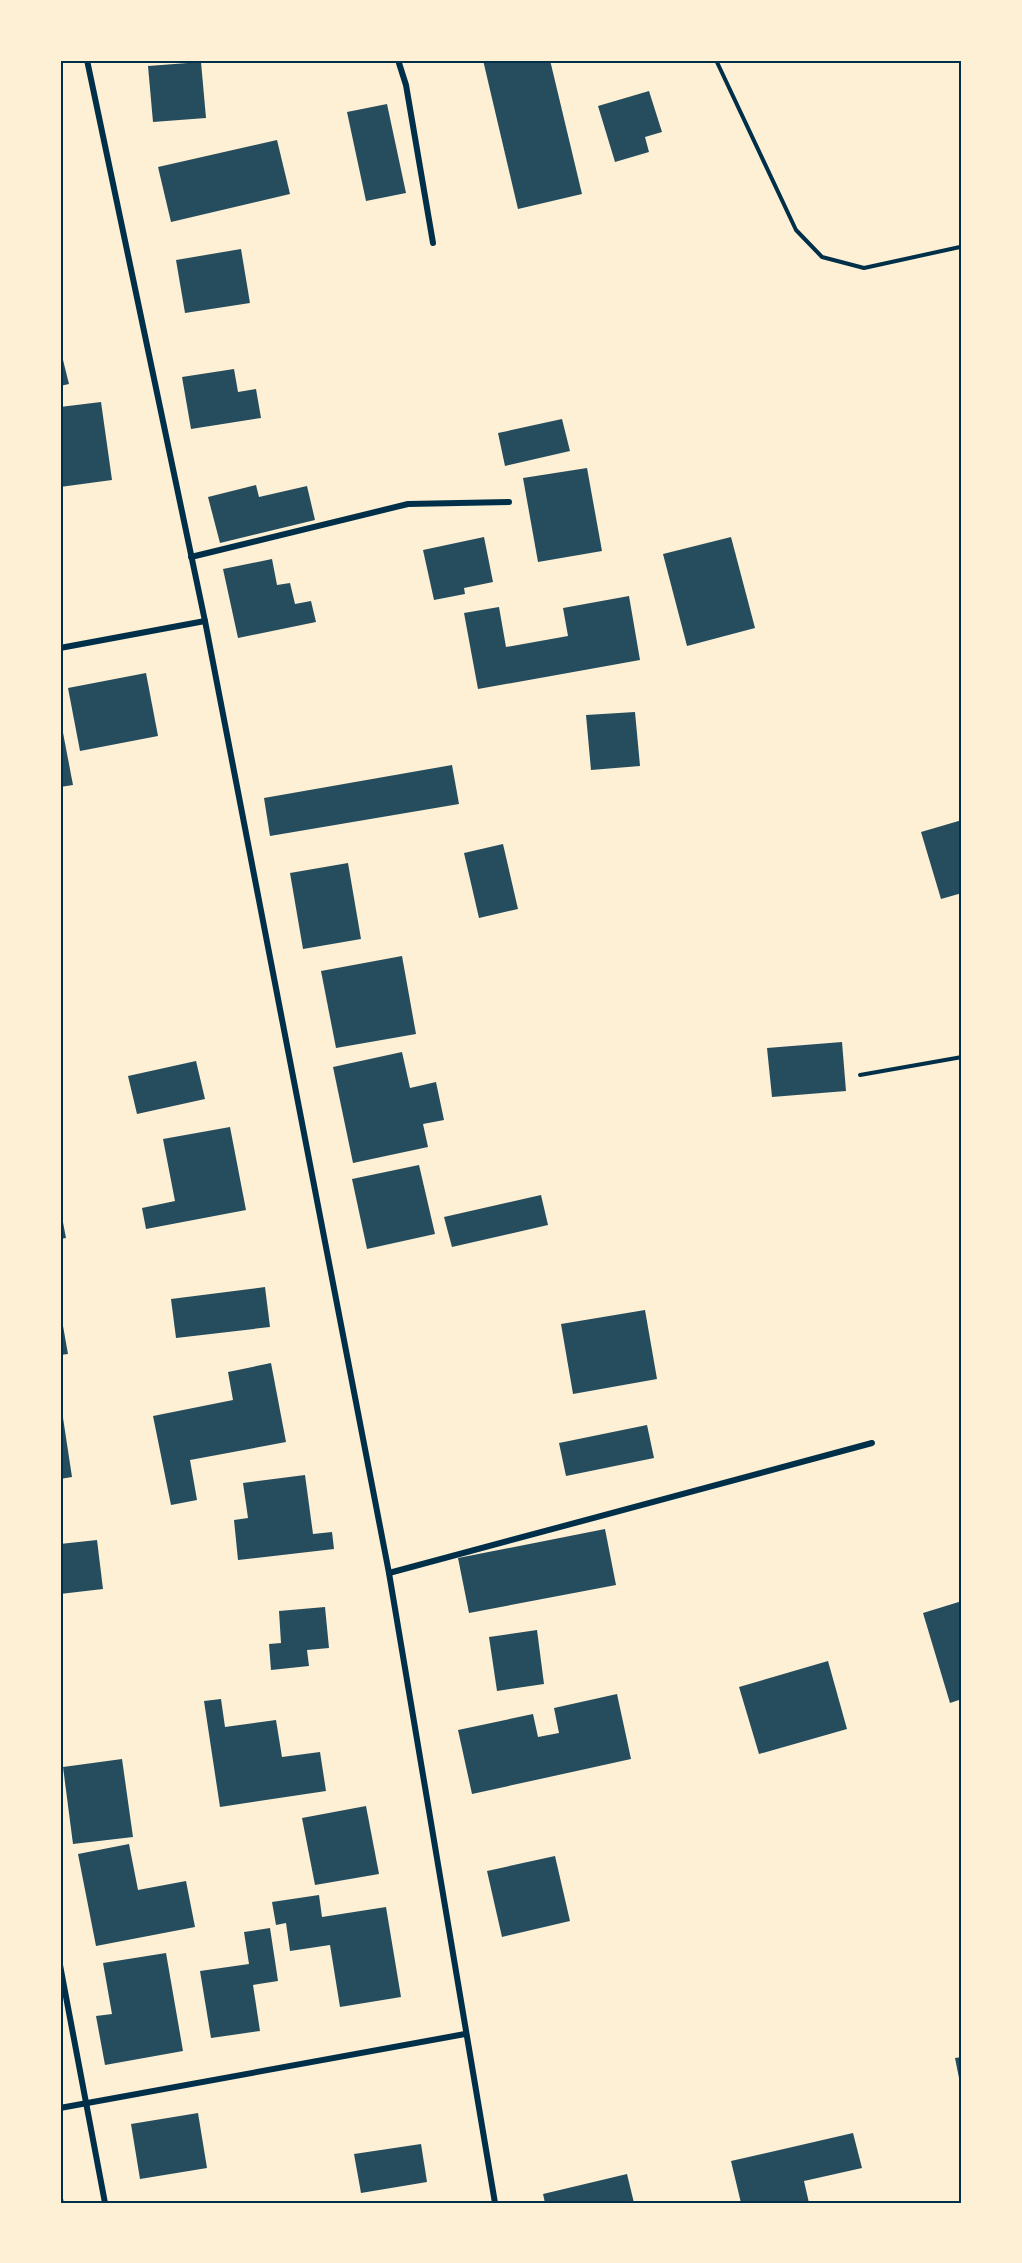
<svg xmlns="http://www.w3.org/2000/svg" width="1022" height="2263" viewBox="0 0 1022 2263" font-family="Karla,sans-serif">
	<rect width="100%" height="100%" fill="#fdf0d5"/>
	<g fill="#264d5e">
		<polygon points="483,60 550,60 582,194 518,209"/>
		<polygon points="201,62 206,118 153,122 148,66"/>
		<polygon points="649,91 662,132 645,137 649,152 615,162 598,106"/>
		<polygon points="387,104 406,193 366,201 347,112"/>
		<polygon points="277,140 290,194 171,222 158,167"/>
		<polygon points="241,249 250,303 185,313 176,260"/>
		<polygon points="60,348 69,384 60,386"/>
		<polygon points="234,369 238,392 256,389 261,418 191,429 182,377"/>
		<polygon points="101,402 112,480 60,487 60,407"/>
		<polygon points="562,419 570,451 505,466 498,433"/>
		<polygon points="587,468 602,551 538,562 523,478"/>
		<polygon points="256,485 259,497 307,486 315,520 220,543 208,497"/>
		<polygon points="484,537 493,582 464,588 465,594 434,600 423,550"/>
		<polygon points="731,537 755,628 687,646 663,554"/>
		<polygon points="272,559 277,585 290,583 295,604 311,601 316,622 238,638 223,569"/>
		<polygon points="629,596 640,660 478,689 464,613 499,607 506,647 568,636 563,608"/>
		<polygon points="146,673 158,736 80,751 68,688"/>
		<polygon points="635,712 640,766 591,770 586,715"/>
		<polygon points="60,717 73,785 60,787"/>
		<polygon points="452,765 459,804 270,836 264,798"/>
		<polygon points="962,820 962,893 941,899 921,832"/>
		<polygon points="503,844 518,909 479,918 464,853"/>
		<polygon points="348,863 361,939 303,949 290,873"/>
		<polygon points="402,956 416,1034 336,1048 321,971"/>
		<polygon points="842,1042 846,1091 772,1097 767,1048"/>
		<polygon points="402,1052 410,1088 436,1082 444,1120 423,1124 428,1147 353,1163 333,1067"/>
		<polygon points="196,1061 205,1099 137,1114 128,1076"/>
		<polygon points="230,1127 246,1210 146,1229 142,1208 175,1201 163,1139"/>
		<polygon points="419,1165 435,1234 367,1249 352,1179"/>
		<polygon points="541,1195 548,1225 452,1247 444,1217"/>
		<polygon points="60,1207 66,1238 60,1239"/>
		<polygon points="265,1287 270,1327 176,1338 171,1299"/>
		<polygon points="60,1309 68,1354 60,1355"/>
		<polygon points="645,1310 657,1379 573,1394 561,1324"/>
		<polygon points="271,1363 286,1442 190,1460 197,1500 171,1505 153,1416 233,1400 228,1372"/>
		<polygon points="60,1398 72,1477 60,1479"/>
		<polygon points="647,1425 654,1458 566,1476 559,1443"/>
		<polygon points="305,1475 313,1534 332,1532 334,1549 238,1560 234,1520 248,1518 243,1483"/>
		<polygon points="605,1529 616,1585 469,1613 458,1558"/>
		<polygon points="97,1540 103,1589 60,1594 60,1544"/>
		<polygon points="962,1601 962,1699 950,1703 923,1613"/>
		<polygon points="325,1607 329,1648 307,1650 309,1666 271,1670 269,1644 281,1643 279,1611"/>
		<polygon points="537,1630 544,1684 497,1691 489,1637"/>
		<polygon points="828,1661 847,1729 759,1754 739,1687"/>
		<polygon points="617,1694 631,1759 472,1794 458,1730 533,1714 538,1737 559,1733 554,1708"/>
		<polygon points="221,1699 225,1727 276,1720 282,1757 320,1752 326,1791 220,1807 204,1701"/>
		<polygon points="122,1759 133,1837 73,1844 63,1767"/>
		<polygon points="366,1806 379,1874 315,1885 302,1818"/>
		<polygon points="129,1844 138,1890 186,1881 195,1927 96,1946 78,1854"/>
		<polygon points="555,1856 570,1921 502,1937 487,1871"/>
		<polygon points="319,1895 322,1917 386,1907 401,1997 340,2007 330,1945 290,1951 286,1923 276,1925 272,1902"/>
		<polygon points="270,1928 278,1981 253,1985 260,2031 211,2038 200,1971 249,1964 244,1932"/>
		<polygon points="166,1953 183,2051 105,2065 96,2016 112,2014 103,1963"/>
		<polygon points="962,2057 962,2088 961,2088 955,2058"/>
		<polygon points="198,2113 207,2168 140,2179 131,2124"/>
		<polygon points="853,2133 862,2168 804,2181 809,2203 741,2203 731,2161"/>
		<polygon points="421,2144 427,2182 361,2193 354,2154"/>
		<polygon points="627,2174 634,2203 545,2203 543,2194"/>
		<polygon points="60,2189 61,2189 64,2203 60,2203"/>
	</g>
	<g fill="none" stroke-linecap="round" stroke-linejoin="round">
		<g stroke="#003049" stroke-width="4">
			<polyline points="716,60 796,230 822,257 864,268 960,247 962,248"/>
			<polyline points="860,1075 962,1057"/>
		</g>
		<g stroke="#003049" stroke-width="6">
			<polyline points="87,60 205,621 389,1573 495,2203"/>
			<polyline points="398,60 406,85 433,243"/>
			<polyline points="191,557 408,504 509,502"/>
			<polyline points="60,648 205,621"/>
			<polyline points="389,1573 872,1443"/>
			<polyline points="60,1965 105,2203"/>
			<polyline points="60,2108 465,2034"/>
		</g>
	</g>
	<rect width="1022" height="2263" fill="none" stroke="#fdf0d5" stroke-width="123"/>
	<rect x="62" y="62" width="898" height="2140" fill="none" stroke="#003049" stroke-width="2"/>
</svg>
